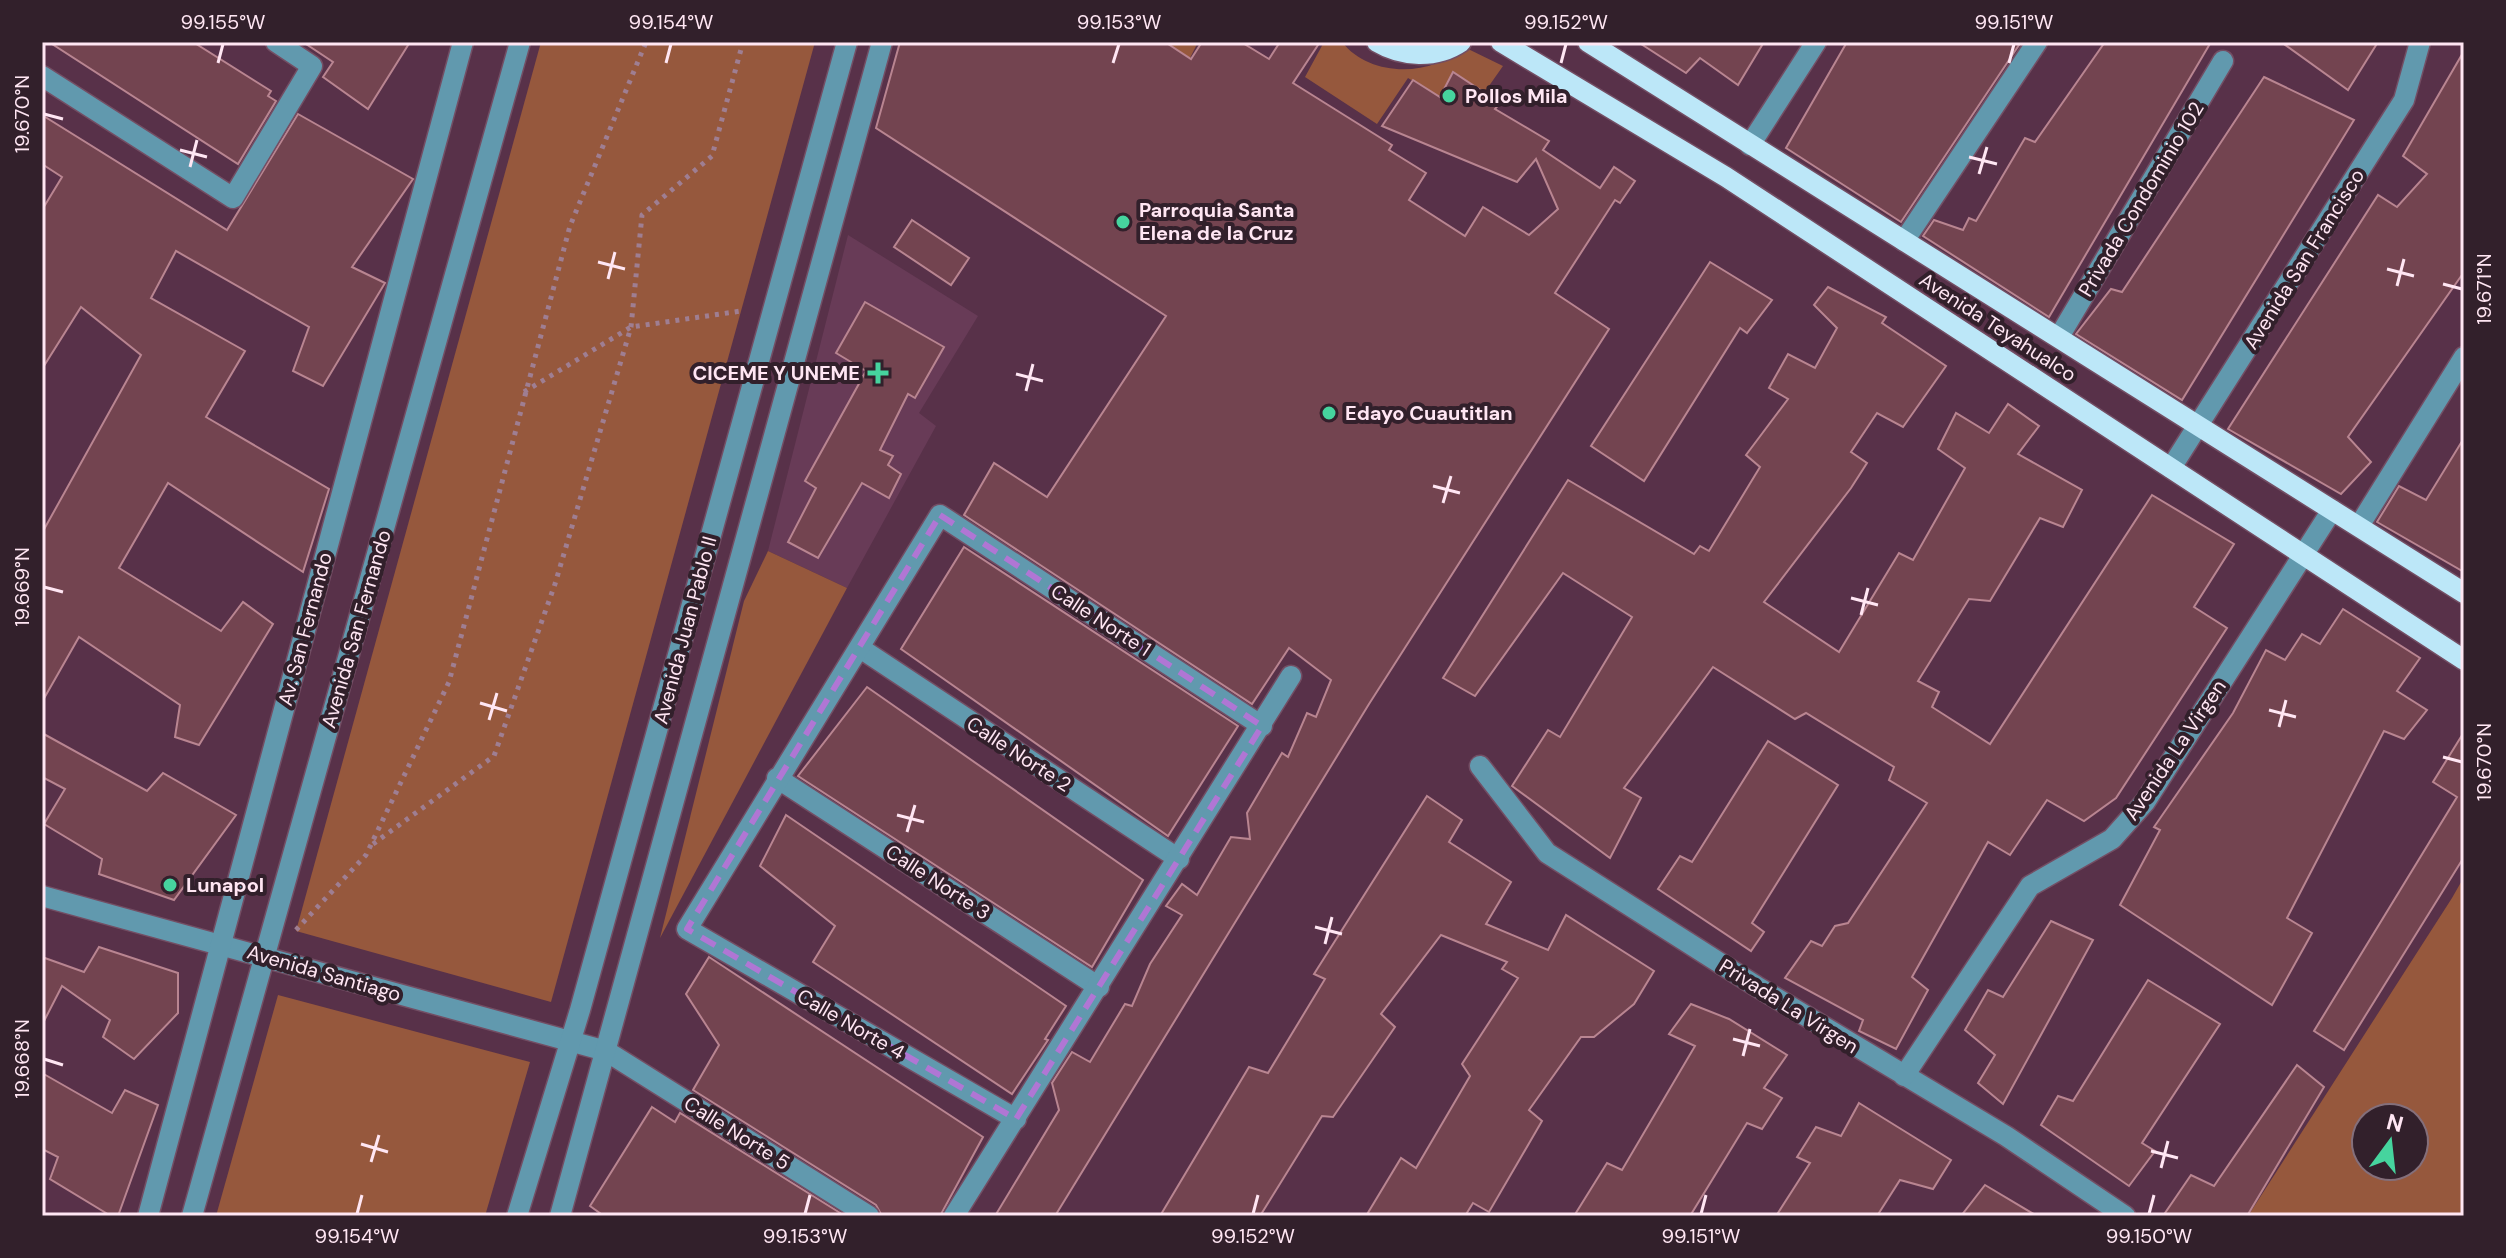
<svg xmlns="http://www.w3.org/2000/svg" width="2506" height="1258" viewBox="0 0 2506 1258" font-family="'DM Sans',sans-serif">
	<rect width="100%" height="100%" fill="#583149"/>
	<polygon fill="#683b57" points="848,235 978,316 919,413 936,426 847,588 768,551"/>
	<g fill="#96583d" fill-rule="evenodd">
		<polygon points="541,42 815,42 551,1002 296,931"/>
		<polygon points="1165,42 1198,42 1190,58"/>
		<path d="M1324,42H1342C1370,78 1432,77 1464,47L1503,66L1484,93L1453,73L1440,97L1408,78L1377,124L1305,77Z"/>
		<polygon points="768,551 847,588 660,938 744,601"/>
		<path d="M2464,877V1216H2248L2452,898ZM2366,1118H2414V1166H2366Z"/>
		<polygon points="278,995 530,1062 485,1216 216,1216"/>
	</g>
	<g fill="#734450" stroke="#b98591" stroke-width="2">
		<polygon points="49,42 193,42 271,91 268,96 276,101 238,164"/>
		<polygon points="303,42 410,42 368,109 323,77 333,62"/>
		<polygon points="900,42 1165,42 1191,59 1202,42 1241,42 1269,59 1280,42 1320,42 1293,83 1392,145 1389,150 1426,173 1409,200 1465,236 1483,207 1529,235 1558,209 1536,159 1517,182 1382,126 1413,80 1440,97 1453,72 1500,103 1495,109 1549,141 1543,150 1600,188 1614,167 1635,181 1620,203 1615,200 1555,293 1609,329 1369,704 1055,1216 995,1216 1059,1110 1052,1083 1072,1052 1090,1062 1125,1004 1132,1006 1150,964 1182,915 1166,906 1182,884 1197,895 1231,837 1250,839 1247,813 1282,753 1288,757 1307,713 1316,717 1331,680 1289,648 1252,704 964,515 994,463 1047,497 1166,316 876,128"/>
		<polygon points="1638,42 1764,42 1738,85 1700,58 1686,73"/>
		<polygon points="1847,42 2021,42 1901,222 1786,148"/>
		<polygon points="2105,42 2211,42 2049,317 1923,236 1934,220 1963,230 1969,218 1976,221 2025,138 2035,142"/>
		<polygon points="2281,42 2378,42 2348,90"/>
		<polygon points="2464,51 2464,272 2348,437 2371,462 2341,494 2228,429 2378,195 2397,207 2427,174 2403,156"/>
		<polygon points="2264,77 2354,120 2182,400 2076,334 2111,289 2122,292"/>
		<polygon points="298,114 413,179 352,267 385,283 323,386 293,371 309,327 176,251 151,298 245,351 206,417 329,489 303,572 168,483 119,568 221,631 243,602 273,624 199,745 175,737 180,705 79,637 42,702 42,533 141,355 81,307 42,369 42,210 62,177 42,164 42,115 227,230"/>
		<polygon points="912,220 969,258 951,285 894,247"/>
		<polygon points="1710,262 1772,300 1747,333 1740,328 1644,481 1591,446"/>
		<polygon points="1828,287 1886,317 1882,323 1946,366 1903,427 1877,413 1851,452 1867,463 1851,488 1764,602 1839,652 1899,553 1913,560 1965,468 1938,449 1956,413 1989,433 2008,404 2039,426 2018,454 2082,490 2063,527 2040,518 1990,601 1969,599 1918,681 1939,692 1932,707 1990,744 2152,495 2234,544 2194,607 2227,628 2116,798 2084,821 2047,800 2010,855 1988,842 1912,977 1928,990 1896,1049 1859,1031 1863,1020 1785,978 1811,941 1822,946 1835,926 1848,923 1927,803 1889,780 1894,767 1806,713 1795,719 1713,667 1624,788 1641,798 1610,858 1512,786 1548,730 1560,737 1632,617 1563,573 1475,696 1443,678 1568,480 1694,554 1700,546 1709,551 1760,467 1746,455 1788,399 1769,388 1788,354 1815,368 1837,328 1814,305"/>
		<polygon points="865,302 944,347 915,398 908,394 880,450 893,456 888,465 901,474 889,498 862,483 818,558 788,542 816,488 805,481 866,371 836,353"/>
		<polygon points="2464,438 2464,572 2377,522 2399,486 2426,500"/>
		<polygon points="964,547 1238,726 1168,836 901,649"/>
		<polygon points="2343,609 2420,658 2397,691 2427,710 2404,739 2384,731 2287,918 2312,933 2272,1005 2120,905 2160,830 2154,827 2233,713 2266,650 2285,660 2302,634 2320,644"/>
		<polygon points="867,687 1143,880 1092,967 798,776"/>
		<polygon points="2464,732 2464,857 2344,1050 2314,1031 2457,797 2433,782"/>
		<polygon points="42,733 147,791 163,773 236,815 174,900 99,874 102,859 44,824 65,789 42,777"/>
		<polygon points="1768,741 1838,785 1752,923 1764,932 1751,951 1658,889 1680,856 1692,862"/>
		<polygon points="1427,796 1462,820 1449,842 1511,882 1486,924 1548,950 1566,915 1654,971 1634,1004 1594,1037 1581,1037 1529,1110 1542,1121 1489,1212 1473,1203 1465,1216 1366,1216 1401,1158 1416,1168 1470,1076 1462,1064 1518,978 1502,969 1507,962 1441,935 1381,1014 1395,1027 1333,1117 1322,1116 1260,1216 1160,1216 1249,1067 1268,1073 1325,979 1314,974"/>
		<polygon points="786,815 1066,1006 1045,1039 1048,1040 1012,1094 813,962 835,926 760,866"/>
		<polygon points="2051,921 2093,940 2003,1104 1978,1083 1995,1055 1965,1030 1988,990 2003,997"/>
		<polygon points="99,947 178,973 178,1013 134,1059 103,1037 110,1020 62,986 42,1025 42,957 84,972"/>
		<polygon points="709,957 983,1137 940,1216 882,1216 876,1205 693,1090 719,1045 686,994"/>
		<polygon points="2148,980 2220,1024 2142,1143 2155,1151 2129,1186 2041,1125 2058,1096 2073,1101"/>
		<polygon points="1691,1004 1729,1019 1787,1055 1764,1088 1782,1098 1762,1129 1747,1123 1690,1216 1574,1216 1607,1163 1622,1170 1695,1046 1669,1034"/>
		<polygon points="2297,1065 2324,1087 2247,1216 2163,1216 2191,1175 2214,1186"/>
		<polygon points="42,1073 112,1113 125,1090 158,1105 118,1216 111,1216 50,1179 58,1157 42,1149"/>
		<polygon points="1859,1103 1951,1160 1933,1189 1900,1180 1877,1216 1776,1216 1810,1163 1797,1157 1816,1127 1841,1136"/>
		<polygon points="652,1107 675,1122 680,1113 845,1216 604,1216 590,1206"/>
		<polygon points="1985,1185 2037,1216 1961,1216"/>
	</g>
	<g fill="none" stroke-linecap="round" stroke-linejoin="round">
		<defs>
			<g id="minor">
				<polyline points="42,76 233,198 312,66 276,42"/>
				<polyline points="1750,145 1816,42"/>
				<polyline points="1904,241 2037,42"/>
				<polyline points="2059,337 2223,61"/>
				<polyline points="2171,468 2404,100 2420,42"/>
				<polyline points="2359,526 2464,357"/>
				<polyline points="860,648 1179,859"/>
				<polyline points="1480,766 1547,853 1756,986 2006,1136 2125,1216"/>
				<polyline points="777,778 1099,987"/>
				<polyline points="42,896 606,1051 869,1216"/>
				<polyline points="1904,1076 2030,886 2112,839 2145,802 2332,510"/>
				<polyline points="1016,1119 687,929 940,515 1262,726"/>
				<polyline points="148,1216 463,42"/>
				<polyline points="192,1216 520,42"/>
				<polyline points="517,1216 580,1010 847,42"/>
				<polyline points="560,1216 882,42"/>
				<polyline points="954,1216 1291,676"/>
			</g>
			<g id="major">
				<path d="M1377,42C1402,57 1436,59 1461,42"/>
				<polyline points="1501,42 1726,177 2464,660"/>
				<polyline points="1588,42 2464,593"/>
			</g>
		</defs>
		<use href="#minor" stroke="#734e64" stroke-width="23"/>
		<use href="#major" stroke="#734e64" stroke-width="23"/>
		<g stroke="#9f7e92" stroke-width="5" stroke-dasharray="4 6" stroke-linecap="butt">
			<polyline points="524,392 631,327 741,311"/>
			<polyline points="373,844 494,756 555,584 631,327 642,215 712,156 743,42"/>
			<polyline points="296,930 366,855 449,682 570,226 646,42"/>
		</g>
		<use href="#minor" stroke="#6199ae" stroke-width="20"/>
		<use href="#major" stroke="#bce7f8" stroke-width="20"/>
	</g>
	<path fill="none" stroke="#b076d4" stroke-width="6" stroke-dasharray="16 10" stroke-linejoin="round" d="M940,515L1262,726L1016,1119L687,929Z"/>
	<path fill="none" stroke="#ffe6f3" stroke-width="3" d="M218,63L223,44M666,63L671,44M1113,63L1119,44M1561,63L1566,44M2009,63L2014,44M44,114L63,119M180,150L207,157M1969,157L1997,164M190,167L197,140M1979,174L1987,147M598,262L625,269M2387,269L2414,276M608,279L615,252M2443,284L2462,289M2397,286L2404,259M1016,374L1043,381M1026,391L1033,364M1433,486L1460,493M1443,503L1451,476M44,587L63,592M1851,598L1878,605M1861,615L1868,588M480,703L507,711M2269,710L2296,717M489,720L497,693M2279,727L2286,700M2443,757L2462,762M897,815L924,822M907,832L915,805M1315,927L1342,934M1325,944L1332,917M1733,1039L1760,1046M1743,1056L1750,1029M44,1059L63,1065M361,1144L388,1152M2151,1151L2178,1158M371,1162L379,1135M2161,1168L2168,1141M357,1214L362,1195M805,1214L810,1195M1253,1214L1258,1195M1701,1214L1706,1195M2149,1214L2154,1195"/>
	<g fill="#46d49e" stroke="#32202b" stroke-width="3">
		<circle cx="1449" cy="96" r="8"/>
		<circle cx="1123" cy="222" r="8"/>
		<path d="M874 361h8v8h8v8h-8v8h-8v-8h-8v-8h8z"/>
		<circle cx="1329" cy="413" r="8"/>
		<circle cx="170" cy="885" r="8"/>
	</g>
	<g text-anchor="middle" stroke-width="8" stroke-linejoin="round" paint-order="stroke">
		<g font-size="20" font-weight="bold" fill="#ffe6f3" stroke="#32202b" text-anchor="start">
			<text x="1465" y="103">Pollos Mila</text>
			<text x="1139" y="217">Parroquia Santa<tspan x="1139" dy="23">Elena de la Cruz</tspan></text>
			<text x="860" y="380" text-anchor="end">CICEME Y UNEME</text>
			<text x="1345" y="420">Edayo Cuautitlan</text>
			<text x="186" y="892">Lunapol</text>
		</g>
		<g font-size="20" fill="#ffe6f3" stroke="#32202b">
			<text transform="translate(2141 199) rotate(-59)" y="7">Privada Condominio 102</text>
			<text transform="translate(2304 259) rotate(-58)" y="7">Avenida San Francisco</text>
			<text transform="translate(1998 327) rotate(33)" y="7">Avenida Teyahualco</text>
			<text transform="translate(1101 620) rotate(33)" y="7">Calle Norte 1</text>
			<text transform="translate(305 629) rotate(-75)" y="7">Av. San Fernando</text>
			<text transform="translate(356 629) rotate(-74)" y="7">Avenida San Fernando</text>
			<text transform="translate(685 630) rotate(-75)" y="7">Avenida Juan Pablo II</text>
			<text transform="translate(2175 750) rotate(-56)" y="7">Avenida La Virgen</text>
			<text transform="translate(1019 754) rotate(33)" y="7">Calle Norte 2</text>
			<text transform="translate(938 882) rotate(33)" y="7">Calle Norte 3</text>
			<text transform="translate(324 973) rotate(16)" y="7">Avenida Santiago</text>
			<text transform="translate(1789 1006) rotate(32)" y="7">Privada La Virgen</text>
			<text transform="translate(851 1024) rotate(30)" y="7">Calle Norte 4</text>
			<text transform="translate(737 1133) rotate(32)" y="7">Calle Norte 5</text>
		</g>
	</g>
	<rect width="2506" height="1258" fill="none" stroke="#32202b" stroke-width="88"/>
	<g transform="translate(2390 1142) rotate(15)"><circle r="38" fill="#32202b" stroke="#846f7b" stroke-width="2"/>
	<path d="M0-6L14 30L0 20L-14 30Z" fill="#46d49e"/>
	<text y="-12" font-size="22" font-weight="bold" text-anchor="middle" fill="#ffe6f3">N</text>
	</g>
	<rect x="44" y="44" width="2418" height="1170" fill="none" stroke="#ffe6f3" stroke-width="3"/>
	<g font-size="20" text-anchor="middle" fill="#ffe6f3">
		<text x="223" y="29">99.155°W</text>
		<text x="671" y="29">99.154°W</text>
		<text x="1119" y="29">99.153°W</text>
		<text x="1566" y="29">99.152°W</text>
		<text x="2014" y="29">99.151°W</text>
		<text transform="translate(22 114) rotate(-90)" y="7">19.670°N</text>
		<text transform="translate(2484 289) rotate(-90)" y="7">19.671°N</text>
		<text transform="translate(22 587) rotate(-90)" y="7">19.669°N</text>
		<text transform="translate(2484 762) rotate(-90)" y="7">19.670°N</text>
		<text transform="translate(22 1059) rotate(-90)" y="7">19.668°N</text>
		<text x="357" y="1243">99.154°W</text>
		<text x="805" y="1243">99.153°W</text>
		<text x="1253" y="1243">99.152°W</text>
		<text x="1701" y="1243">99.151°W</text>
		<text x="2149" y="1243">99.150°W</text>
	</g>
</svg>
